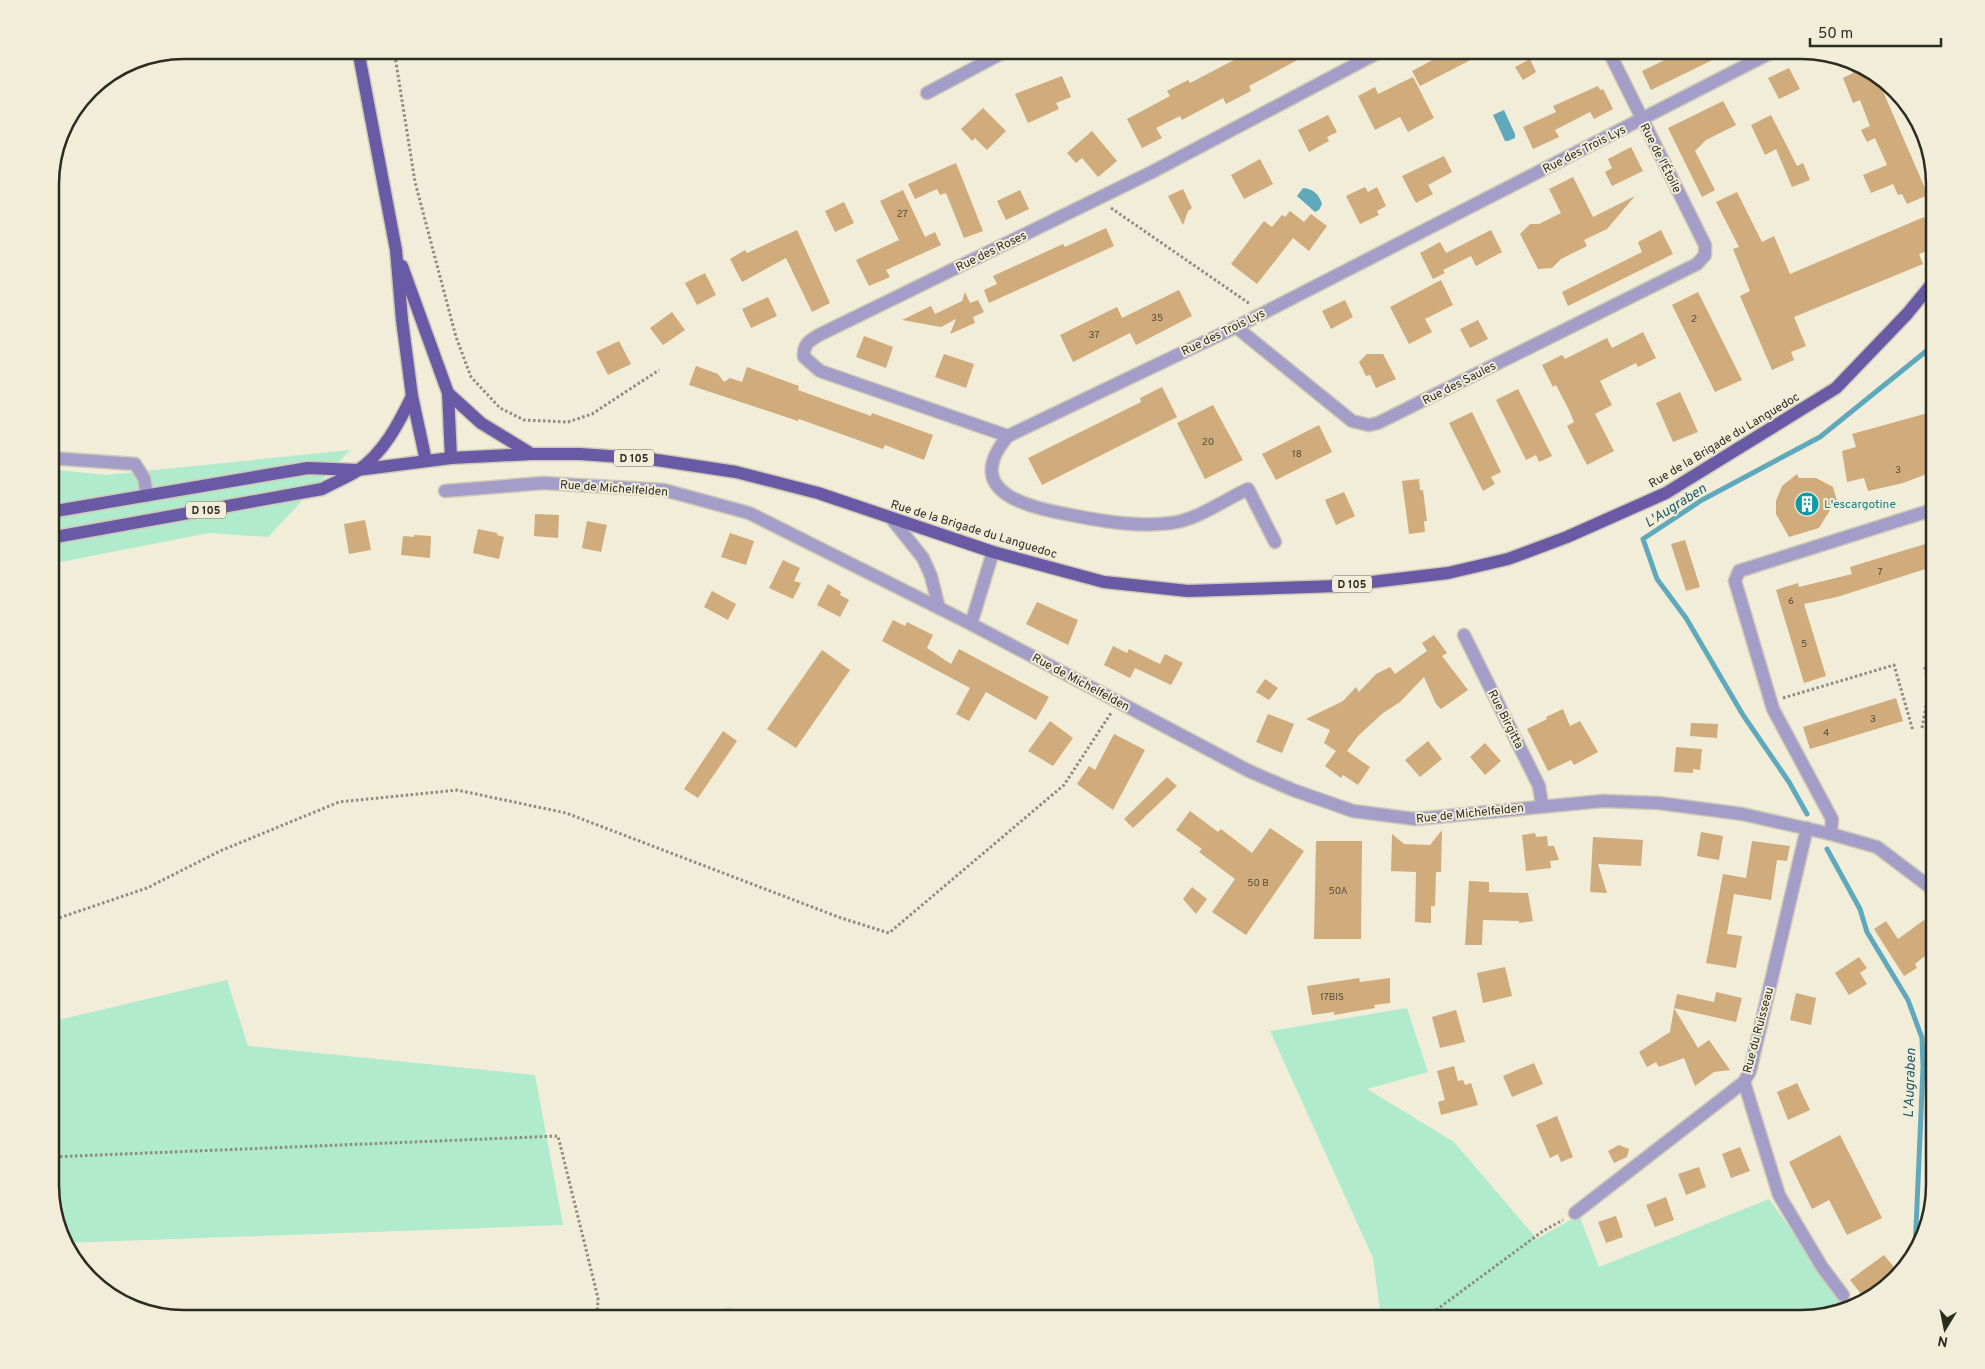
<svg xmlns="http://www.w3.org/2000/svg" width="1985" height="1369" viewBox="0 0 1985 1369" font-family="Overpass,sans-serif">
	<rect width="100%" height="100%" fill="#f2edd8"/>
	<g fill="#afebcc">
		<polygon points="350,450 268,537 209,533 50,564 50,469 106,475"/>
		<polygon points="227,980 248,1046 535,1075 563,1225 65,1243 50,1194 50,1022"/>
		<polygon points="1407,1008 1428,1072 1367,1089 1454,1142 1537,1239 1579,1215 1599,1267 1769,1199 1847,1308 1801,1319 1381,1319 1373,1258 1270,1031"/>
		<polygon points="733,1307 715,1319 656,1319"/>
	</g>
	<g fill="#60a9bc">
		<polygon points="1504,110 1515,134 1515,138 1508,141 1505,141 1493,115"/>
		<path d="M1303,188C1313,189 1319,194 1322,204L1319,210L1315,212L1297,196Z"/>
	</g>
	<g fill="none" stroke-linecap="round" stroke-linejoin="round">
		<g stroke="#60a9bc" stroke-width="5">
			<polyline points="1807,814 1789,782 1743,715 1686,618 1657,579 1643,539 1702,500 1820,437 1935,344"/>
			<polyline points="1827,849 1860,909 1867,932 1908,1000 1922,1038 1923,1067 1915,1251"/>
		</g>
	</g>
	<g fill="#d0ab7b">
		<polygon points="1253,50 1316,50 1249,86 1251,91 1226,104 1223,98 1182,120 1180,116 1156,128 1162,138 1142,148 1127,119 1170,96 1167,91 1188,80 1190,83"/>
		<polygon points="1451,50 1490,50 1420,86 1412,71"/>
		<polygon points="1670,50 1733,50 1651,90 1642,71 1673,56"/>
		<polygon points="1530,59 1536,72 1523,80 1515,67"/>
		<polygon points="1850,65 1875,73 1928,195 1907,204 1902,194 1898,195 1893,184 1871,193 1863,175 1887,165 1875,138 1867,142 1861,130 1870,126 1860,100 1853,103 1843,78 1853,73"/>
		<polygon points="1789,68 1800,89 1779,99 1768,78"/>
		<polygon points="1062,76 1071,97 1056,103 1059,109 1028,123 1015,94"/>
		<polygon points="1413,77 1434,118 1408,132 1400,117 1375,130 1358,96 1375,87 1378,94"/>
		<polygon points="1598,86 1600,90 1603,89 1613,109 1594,119 1590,112 1555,130 1559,137 1533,149 1523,127 1556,112 1553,106"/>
		<polygon points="1723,101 1736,125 1706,140 1695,151 1715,190 1702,197 1668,128"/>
		<polygon points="983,108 1006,131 987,150 975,138 972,141 961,129"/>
		<polygon points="1328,115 1337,132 1327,137 1329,141 1309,152 1298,130"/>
		<polygon points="1771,115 1797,166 1803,163 1810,180 1792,187 1776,149 1765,155 1751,125"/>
		<polygon points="1092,131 1117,161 1098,177 1082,158 1076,163 1067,153"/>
		<polygon points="1631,147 1643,171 1612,186 1605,172 1612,168 1608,159"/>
		<polygon points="1444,156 1452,172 1428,185 1433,194 1416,203 1402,176"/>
		<polygon points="1260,159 1273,184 1244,199 1231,175"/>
		<polygon points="956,163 983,231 964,238 946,193 940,195 937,189 915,199 908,184"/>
		<polygon points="1573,177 1593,217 1635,196 1607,229 1584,240 1587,246 1561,259 1552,268 1538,269 1520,234 1530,224 1539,224 1561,213 1549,189"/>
		<polygon points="1365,187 1368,192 1377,187 1386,206 1377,211 1379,215 1360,224 1346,196"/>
		<polygon points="1183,189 1192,208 1188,211 1183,225 1168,196"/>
		<polygon points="903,190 925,237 935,232 941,245 886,270 890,277 869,286 856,260 899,240 880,201"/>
		<polygon points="1020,190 1029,209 1006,220 997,201"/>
		<polygon points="1737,192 1762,242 1774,236 1790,274 1924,217 1935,242 1935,248 1919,254 1923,264 1794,317 1806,346 1791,352 1794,360 1772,370 1740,296 1750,291 1733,249 1739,247 1716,202"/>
		<polygon points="844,202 854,223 835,232 825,211"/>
		<polygon points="1290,211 1304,222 1311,214 1327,226 1309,251 1293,238 1257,284 1231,264 1264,221 1272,227 1282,215 1285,217"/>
		<polygon points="1106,228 1114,246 989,303 984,290 997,284 993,276 1063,244 1065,247"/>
		<polygon points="797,230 830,303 812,312 786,258 742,282 730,259 745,250 747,253"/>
		<polygon points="1491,230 1502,252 1476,266 1471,256 1443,270 1445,273 1433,279 1420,253 1440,242 1446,253"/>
		<polygon points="1661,230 1673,254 1568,306 1562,292 1642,252 1638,242"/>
		<polygon points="705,273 716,295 697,305 685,283"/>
		<polygon points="1441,280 1453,305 1425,319 1432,332 1409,344 1390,307"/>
		<polygon points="1179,290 1192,316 1136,345 1130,333 1073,362 1060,335 1117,307 1122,318"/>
		<polygon points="965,292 970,303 978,300 984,312 973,317 975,323 950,334 956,319 941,327 902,320 931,306 935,314 962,301"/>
		<polygon points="1698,292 1742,380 1715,392 1672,305"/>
		<polygon points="768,297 777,316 751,328 742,309"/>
		<polygon points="1345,300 1353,317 1331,329 1322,311"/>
		<polygon points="672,312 685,330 663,345 650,328"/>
		<polygon points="1478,320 1488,339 1470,348 1460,329"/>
		<polygon points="1643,332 1656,358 1638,367 1636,363 1600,381 1612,405 1595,414 1614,451 1587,465 1567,426 1574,422 1569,410 1556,385 1553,387 1542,365 1562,355 1565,359 1607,338 1612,348"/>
		<polygon points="864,336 893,347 886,368 856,357"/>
		<polygon points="619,341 631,364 608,375 596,352"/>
		<polygon points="944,354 974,364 966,388 935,377"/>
		<polygon points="1367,354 1383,354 1396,379 1376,388 1370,375 1366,376 1359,362"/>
		<polygon points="696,366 718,374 724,382 730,378 742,382 747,367 799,386 798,390 871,416 872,413 933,435 924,460 885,445 883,449 799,419 798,421 689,385"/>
		<polygon points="1162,387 1177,417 1042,485 1028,458 1133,406 1141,402 1140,398"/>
		<polygon points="1518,389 1552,456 1539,462 1536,455 1526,460 1496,400"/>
		<polygon points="1680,392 1698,432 1673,442 1656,403"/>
		<polygon points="1213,405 1243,460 1205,479 1177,423"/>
		<polygon points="1935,411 1935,471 1903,483 1868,491 1864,478 1847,482 1842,451 1856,447 1852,434"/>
		<polygon points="1472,412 1501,472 1491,477 1495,484 1483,491 1449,423"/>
		<polygon points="1319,425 1332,452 1276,480 1262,454"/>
		<polygon points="1797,474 1799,478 1816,478 1833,487 1839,508 1832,507 1819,528 1789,537 1776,514 1776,501 1782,486"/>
		<polygon points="1419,479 1420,490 1423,490 1427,521 1424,521 1425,532 1409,534 1402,481"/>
		<polygon points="1344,492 1355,516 1336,525 1325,500"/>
		<polygon points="535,514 559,515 558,538 534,536"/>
		<polygon points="365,520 371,550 349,554 344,524"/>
		<polygon points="587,521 607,525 601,552 582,548"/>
		<polygon points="478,529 497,533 497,535 504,537 499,559 473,553"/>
		<polygon points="730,533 754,541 746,565 721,557"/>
		<polygon points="414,535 431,536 430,558 401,555 403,536 414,537"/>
		<polygon points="1685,540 1700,587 1686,591 1671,544"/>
		<polygon points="1935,541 1935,566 1837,597 1804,604 1826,676 1804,683 1776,590 1798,583 1799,587 1852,574 1850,567"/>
		<polygon points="783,560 800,568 794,581 801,583 793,599 769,588"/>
		<polygon points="828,584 841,592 840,595 849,600 840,617 817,605"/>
		<polygon points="712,591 736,604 728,620 704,607"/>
		<polygon points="1037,602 1078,620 1068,645 1026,624"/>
		<polygon points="893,620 905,626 907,622 933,635 927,648 951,664 959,649 1049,697 1036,720 986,692 969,721 956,714 970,688 882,641"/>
		<polygon points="1434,635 1447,653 1442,656 1468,690 1441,709 1436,704 1424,677 1400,702 1383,713 1358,736 1347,751 1370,767 1358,785 1343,775 1341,778 1325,766 1336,751 1324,743 1330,730 1306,719 1343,701 1356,687 1359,692 1376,674 1390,667 1395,674 1427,651 1422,643"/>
		<polygon points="1113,646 1127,653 1129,649 1160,664 1165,654 1183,663 1171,685 1135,668 1130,678 1104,665"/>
		<polygon points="822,650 850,670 796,748 767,729"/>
		<polygon points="1265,679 1278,688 1269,700 1256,692"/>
		<polygon points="1896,698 1903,721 1810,749 1803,727"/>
		<polygon points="1563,709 1570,726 1580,721 1598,752 1574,765 1571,760 1548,771 1527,729 1547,719 1546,717"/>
		<polygon points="1268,714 1294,724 1282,753 1256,742"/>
		<polygon points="1050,721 1073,738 1053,766 1028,751"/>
		<polygon points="1691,723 1718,724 1717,738 1690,736"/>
		<polygon points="723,731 737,741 698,798 684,789"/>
		<polygon points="1114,734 1145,750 1113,810 1077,784 1089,766 1095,770"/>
		<polygon points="1428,741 1442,759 1420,777 1405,760"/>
		<polygon points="1485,743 1501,761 1485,775 1470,757"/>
		<polygon points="1676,747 1702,749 1700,770 1693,769 1693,773 1674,772"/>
		<polygon points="1167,777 1177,786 1133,828 1124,819"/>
		<polygon points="1190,811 1218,832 1221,829 1252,853 1270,828 1304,851 1246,935 1212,912 1235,879 1199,852 1202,849 1176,830"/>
		<polygon points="1442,830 1441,872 1436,872 1435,906 1431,906 1431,923 1415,922 1416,872 1391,871 1392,834 1404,844 1430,845"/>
		<polygon points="1701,832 1723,836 1719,860 1697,856"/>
		<polygon points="1535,833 1536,837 1547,836 1548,846 1554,846 1559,860 1550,861 1551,868 1526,871 1522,835"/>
		<polygon points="1593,837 1643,840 1641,866 1598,864 1607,893 1590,892"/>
		<polygon points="1316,841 1362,841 1361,939 1314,939"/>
		<polygon points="1752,841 1790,846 1787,861 1777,860 1771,900 1734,894 1727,934 1742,936 1736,968 1706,963 1723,874 1746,878"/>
		<polygon points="1469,881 1489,882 1489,892 1528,893 1533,921 1519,923 1519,921 1483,920 1482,945 1465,945"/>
		<polygon points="1192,887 1207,899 1196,914 1183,899"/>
		<polygon points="1935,918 1935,948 1915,964 1917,968 1904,976 1874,929 1886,921 1898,939 1924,920 1927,924"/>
		<polygon points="1859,957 1867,968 1860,973 1867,984 1849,995 1835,973"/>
		<polygon points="1505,967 1512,996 1483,1003 1477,973"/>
		<polygon points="1359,978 1360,982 1390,978 1390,1003 1374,1005 1375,1008 1334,1015 1334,1012 1312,1015 1307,986"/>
		<polygon points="1716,992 1742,998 1736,1022 1674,1008 1677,994 1714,1002"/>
		<polygon points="1796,993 1816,998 1811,1025 1790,1020"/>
		<polygon points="1674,1008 1698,1048 1709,1040 1730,1070 1714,1072 1695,1086 1684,1058 1659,1067 1656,1062 1647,1067 1639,1052 1670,1032"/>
		<polygon points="1456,1010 1465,1042 1440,1048 1432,1017"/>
		<polygon points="1534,1063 1543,1084 1512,1097 1503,1076"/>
		<polygon points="1454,1066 1458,1081 1463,1080 1465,1085 1471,1083 1478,1105 1441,1115 1438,1102 1445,1100 1437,1071"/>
		<polygon points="1797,1083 1810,1110 1788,1120 1777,1092"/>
		<polygon points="1557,1116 1573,1157 1561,1162 1558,1154 1550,1158 1536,1125"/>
		<polygon points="1840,1135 1882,1218 1847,1235 1829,1200 1812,1209 1789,1162"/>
		<polygon points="1619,1145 1629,1149 1627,1157 1614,1163 1608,1151"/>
		<polygon points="1740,1147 1750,1171 1731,1178 1722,1154"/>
		<polygon points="1699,1167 1706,1187 1686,1195 1678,1174"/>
		<polygon points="1666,1197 1674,1220 1655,1227 1646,1205"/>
		<polygon points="1616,1216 1623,1237 1606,1243 1598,1222"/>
		<polygon points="1884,1255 1898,1272 1866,1300 1850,1280"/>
	</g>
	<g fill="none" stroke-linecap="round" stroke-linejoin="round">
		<defs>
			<g id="minor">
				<polyline points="927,93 1008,50"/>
				<polyline points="1236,327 1352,421 1369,425 1378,423 1697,264 1705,255 1705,245 1608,50"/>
				<path d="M1008,436L820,371L804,357C803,344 809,341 819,335L1152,172L1383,50"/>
				<polyline points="50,458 135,464 144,478 147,496"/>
				<polyline points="445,491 543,483 664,490 749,513 971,624 1249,771 1293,790 1353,811 1415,819 1603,801 1658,803 1742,814 1831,834 1877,847 1935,891"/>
				<polyline points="891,518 923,558 931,576 939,608"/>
				<path d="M1275,542L1248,489C1224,500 1197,520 1171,523C1139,527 1107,522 1076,516C1032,508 959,494 1008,436L1236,327L1776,50"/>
				<polyline points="971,624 993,552"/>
				<polyline points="1464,635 1539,786 1542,805"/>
				<polyline points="1831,834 1832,819 1773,709 1735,581 1739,571 1935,509"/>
				<polyline points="1744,1082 1779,1195 1822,1267 1843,1295"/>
				<polyline points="1575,1213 1744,1082 1750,1071 1807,828"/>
			</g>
			<g id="major">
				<polyline points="358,50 396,250 402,320 412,396 426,461"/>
				<polyline points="402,266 448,393 451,458"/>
				<polyline points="448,393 481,423 530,453"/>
				<polyline points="50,512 308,468 357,470 451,458 531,454 580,454 650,459 736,472 818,493 993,552 1104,582 1188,591 1338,586 1448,573 1508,559 1567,537 1666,493 1836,388 1907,314 1935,280"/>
				<path d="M50,538L322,489C333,483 346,478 357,471C383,454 399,423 412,396"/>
			</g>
		</defs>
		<use href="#minor" stroke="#cfcab7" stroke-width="15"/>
		<use href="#major" stroke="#cfcab7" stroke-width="15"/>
		<g stroke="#8f8c7d" stroke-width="3" stroke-dasharray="2.5 2.5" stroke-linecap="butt">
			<polyline points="394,50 415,182 456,337 471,377 500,408 524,420 568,422 592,414 659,370"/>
			<polyline points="1111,208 1250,304"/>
			<polyline points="1783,698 1894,665 1913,731"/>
			<polyline points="1922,728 1930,685 1924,665"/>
			<polyline points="50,921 147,888 220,851 339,802 457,790 566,813 841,918 889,933 1064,785 1111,713"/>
			<polyline points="50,1157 558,1136 598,1298 597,1319"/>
			<polyline points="1827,1313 1834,1305"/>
			<polyline points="1424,1319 1543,1231 1563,1220"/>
		</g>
		<use href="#minor" stroke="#a49dc8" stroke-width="12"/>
		<use href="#major" stroke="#6a59a4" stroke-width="12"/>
	</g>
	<defs>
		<symbol id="building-disc" viewBox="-11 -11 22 22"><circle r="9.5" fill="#0f9aa8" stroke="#f2edd8"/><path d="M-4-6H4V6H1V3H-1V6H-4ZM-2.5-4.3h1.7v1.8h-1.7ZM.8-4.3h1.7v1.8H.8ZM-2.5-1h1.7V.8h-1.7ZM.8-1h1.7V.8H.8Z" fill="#fff"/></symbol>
	</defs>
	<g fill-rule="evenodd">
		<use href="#building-disc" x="1793" y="490" width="28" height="28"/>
	</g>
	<g text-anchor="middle" stroke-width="4" stroke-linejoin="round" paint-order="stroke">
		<g font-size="10" fill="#564c39">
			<text x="902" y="217">27</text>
			<text x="1157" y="321">35</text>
			<text x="1694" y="322">2</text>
			<text x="1094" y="338">37</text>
			<text x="1208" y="445">20</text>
			<text x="1297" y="457">18</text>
			<text x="1898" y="473">3</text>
			<text x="1880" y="575">7</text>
			<text x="1791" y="604">6</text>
			<text x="1804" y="647">5</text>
			<text x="1873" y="722">3</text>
			<text x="1826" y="736">4</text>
			<text x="1258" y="886">50 B</text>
			<text x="1338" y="894">50A</text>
			<text x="1332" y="1000">17BIS</text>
		</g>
		<g fill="#f2edd8" stroke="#686659" stroke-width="1">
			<rect x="614" y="449.5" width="40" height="17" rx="4"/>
			<rect x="186" y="501.5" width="40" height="17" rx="4"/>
			<rect x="1332" y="575.5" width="40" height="17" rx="4"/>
		</g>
		<g font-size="11" font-weight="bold" fill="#2d2c23">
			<text x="634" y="462">D 105</text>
			<text x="206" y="514">D 105</text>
			<text x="1352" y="588">D 105</text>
		</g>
		<g font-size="12" fill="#2d2c23" stroke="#f2edd8">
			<text transform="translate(1584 149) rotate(-27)" y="4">Rue des Trois Lys</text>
			<text transform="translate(1661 158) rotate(63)" y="4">Rue de l'Étoile</text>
			<text transform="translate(991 251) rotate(-26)" y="4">Rue des Roses</text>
			<text transform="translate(1223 332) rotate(-26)" y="4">Rue des Trois Lys</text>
			<text transform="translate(1459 383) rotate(-27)" y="4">Rue des Saules</text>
			<text transform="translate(1724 440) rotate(-31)" y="4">Rue de la Brigade du Languedoc</text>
			<text transform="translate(614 488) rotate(4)" y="4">Rue de Michelfelden</text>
			<text transform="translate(974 529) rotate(17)" y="4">Rue de la Brigade du Languedoc</text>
			<text transform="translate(1081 682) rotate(28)" y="4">Rue de Michelfelden</text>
			<text transform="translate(1506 719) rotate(63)" y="4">Rue Birgitta</text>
			<text transform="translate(1470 813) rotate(-6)" y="4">Rue de Michelfelden</text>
			<text transform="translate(1758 1030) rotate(-75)" y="4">Rue du Ruisseau</text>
		</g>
		<g font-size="12" fill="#0d838f" stroke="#f2edd8" text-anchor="start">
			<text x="1824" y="508">L'escargotine</text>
		</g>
		<g font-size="14" font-style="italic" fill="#1f5b69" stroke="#f2edd8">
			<text transform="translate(1675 505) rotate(-32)" y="5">L'Augraben</text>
			<text transform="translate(1909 1083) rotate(-88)" y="5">L'Augraben</text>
		</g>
	</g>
	<path d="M0 0H1985V1369H0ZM184 59H1801A125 125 0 0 1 1926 184V1185A125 125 0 0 1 1801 1310H184A125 125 0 0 1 59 1185V184A125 125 0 0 1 184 59Z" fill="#f2edd8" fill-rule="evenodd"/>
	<path fill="none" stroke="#2d2c23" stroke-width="2.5" d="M184 59H1801A125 125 0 0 1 1926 184V1185A125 125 0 0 1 1801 1310H184A125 125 0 0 1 59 1185V184A125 125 0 0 1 184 59Z"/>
	<g transform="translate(1945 1329) rotate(190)" stroke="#f2edd8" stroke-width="4" paint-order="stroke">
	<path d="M0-4L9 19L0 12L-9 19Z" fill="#2d2c23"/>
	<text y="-8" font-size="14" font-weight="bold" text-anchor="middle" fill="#2d2c23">N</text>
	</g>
	<path d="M1810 38v8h131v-8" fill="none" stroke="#2d2c23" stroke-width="2.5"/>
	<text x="1818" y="38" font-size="15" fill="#2d2c23" stroke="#f2edd8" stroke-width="4" paint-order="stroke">50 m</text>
</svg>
